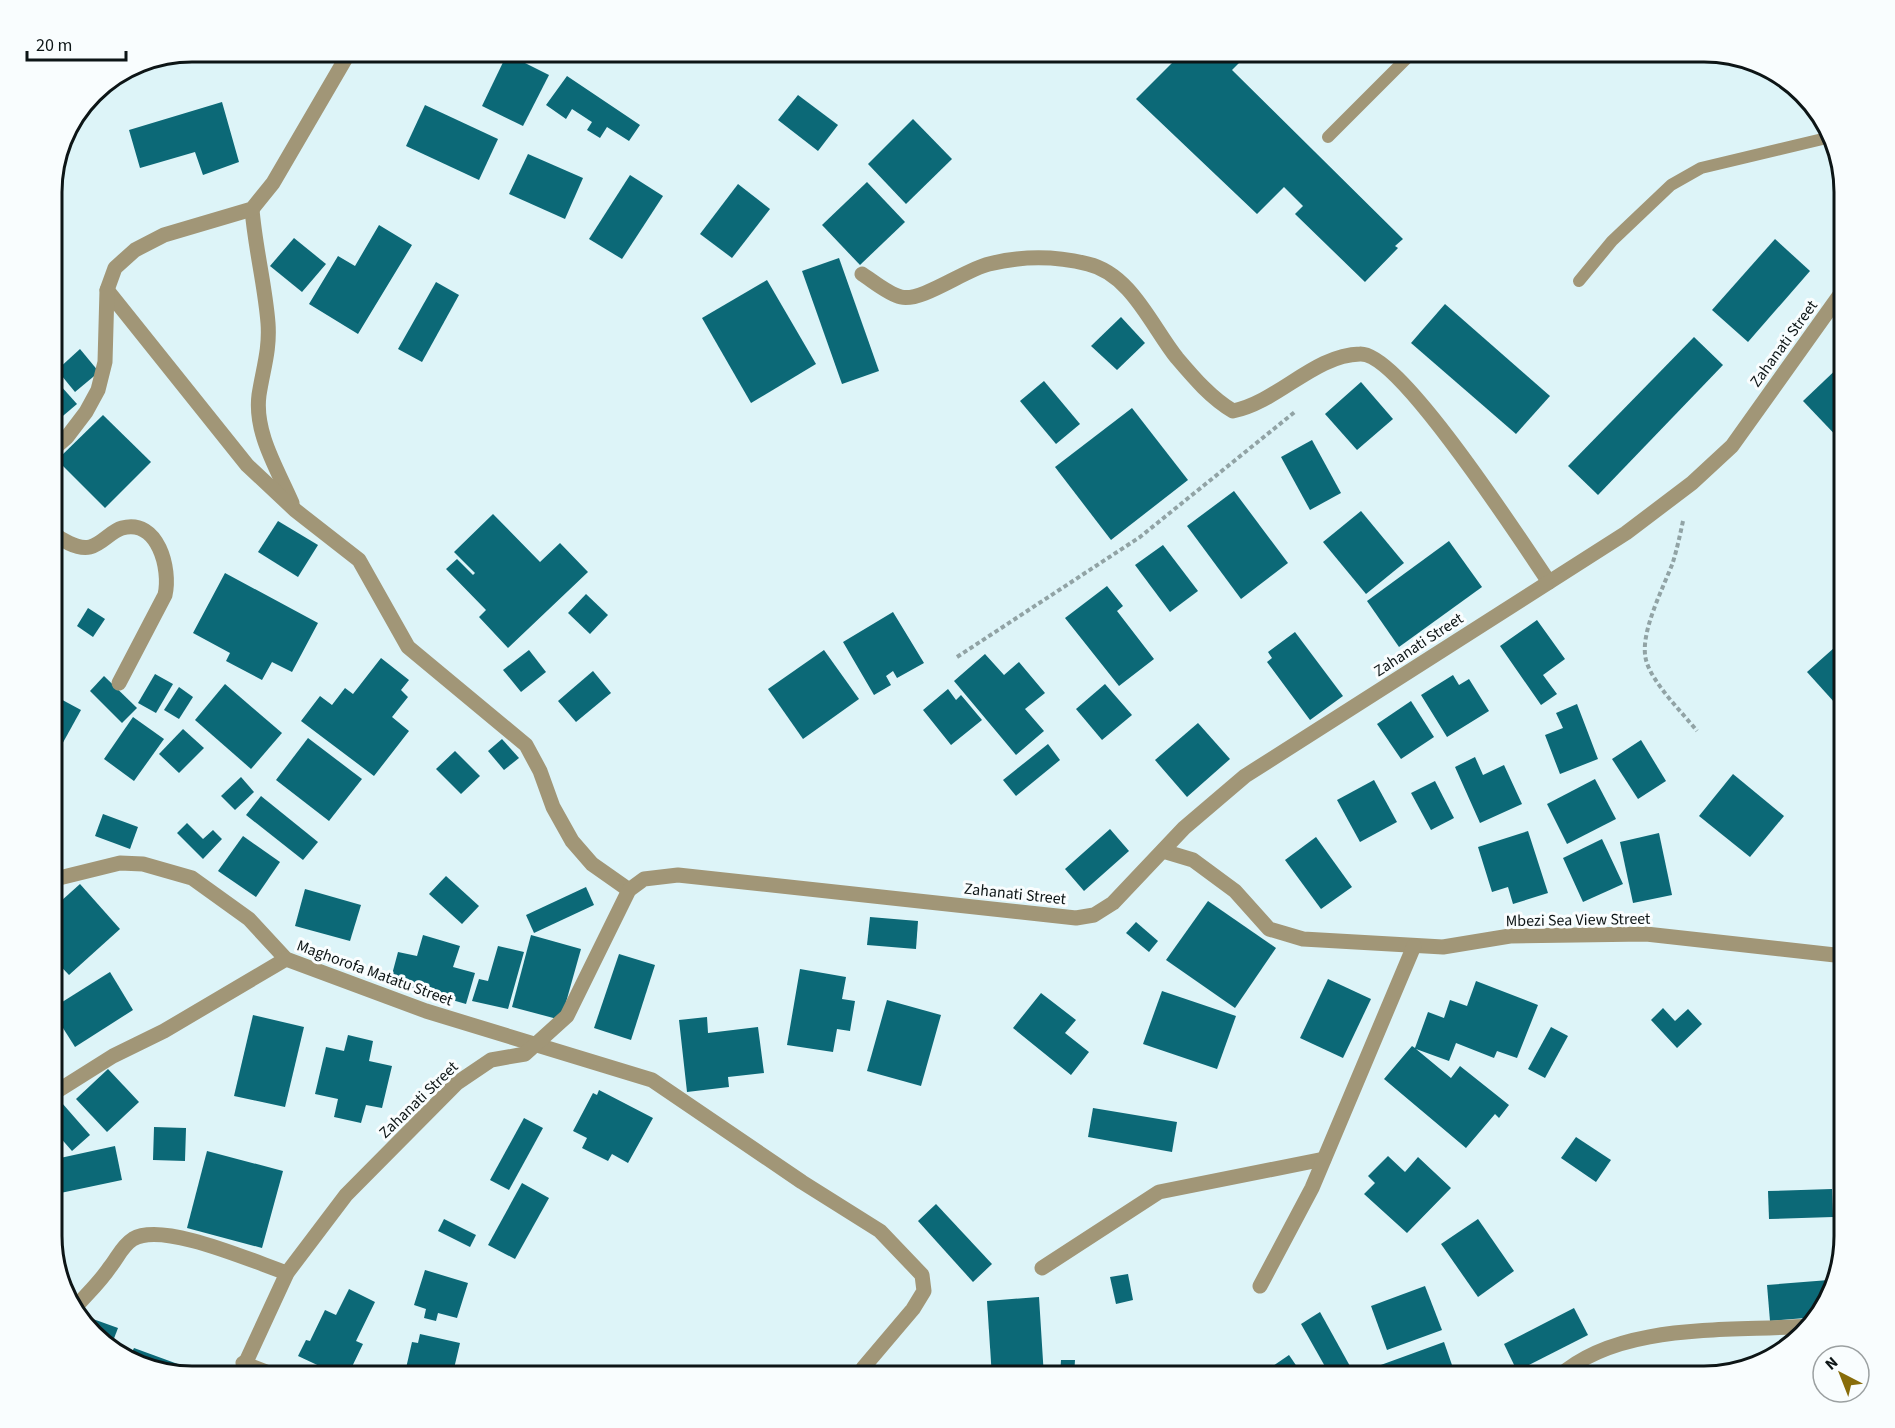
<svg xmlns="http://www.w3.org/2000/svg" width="1895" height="1428" viewBox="0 0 1895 1428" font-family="'Source Sans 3',sans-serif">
	<rect width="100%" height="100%" fill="#ddf4f8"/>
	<g fill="#0c6977">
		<polygon points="1184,51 1251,51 1232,70 1403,239 1395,246 1398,248 1365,282 1295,214 1303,206 1284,187 1257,214 1136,99"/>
		<polygon points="507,54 549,75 523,126 482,106"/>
		<polygon points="567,76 640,125 629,141 607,127 600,138 587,130 592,122 572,109 566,119 546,105"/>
		<polygon points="798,95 838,125 818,151 778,120"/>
		<polygon points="222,102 239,162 203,175 195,152 140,168 129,130"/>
		<polygon points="425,105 498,139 479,180 406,146"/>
		<polygon points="913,119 952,159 906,204 868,164"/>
		<polygon points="528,154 583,178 565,219 509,194"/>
		<polygon points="630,175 663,196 622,259 589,239"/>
		<polygon points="867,182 905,222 860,265 822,225"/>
		<polygon points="738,184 770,209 732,258 700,234"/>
		<polygon points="379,225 412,245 358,334 309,304 338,256 355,266"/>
		<polygon points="294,238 326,264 302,292 270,266"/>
		<polygon points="1775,239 1810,271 1748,342 1712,310"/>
		<polygon points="839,258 879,371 842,384 802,271"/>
		<polygon points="767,280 816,364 751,403 702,318"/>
		<polygon points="436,282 459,295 422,362 398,349"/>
		<polygon points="1445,304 1550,396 1516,434 1411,343"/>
		<polygon points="1121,317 1145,343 1117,370 1091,346"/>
		<polygon points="1694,337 1723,365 1598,495 1568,466"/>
		<polygon points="80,349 99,372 75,392 57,370"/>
		<polygon points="1844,362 1844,444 1803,401"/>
		<polygon points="51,375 77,404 51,426"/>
		<polygon points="1044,381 1080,424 1056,444 1020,401"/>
		<polygon points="1361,382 1393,419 1357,450 1325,414"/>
		<polygon points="1132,408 1188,480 1111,540 1055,467"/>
		<polygon points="103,415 151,462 105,508 57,460"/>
		<polygon points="1312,440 1341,493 1310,510 1281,457"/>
		<polygon points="1234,491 1288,563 1241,599 1187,526"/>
		<polygon points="1361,511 1404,563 1366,594 1323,542"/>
		<polygon points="493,514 540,562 560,543 588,572 508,648 479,617 486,610 446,569 457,559 473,575 475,573 454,552"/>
		<polygon points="278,521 318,545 298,577 258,552"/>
		<polygon points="1449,541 1482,587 1399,647 1367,601"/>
		<polygon points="1163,545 1198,591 1170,612 1135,565"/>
		<polygon points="225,573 318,623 292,672 272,662 262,680 226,661 230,653 193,633"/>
		<polygon points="1107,586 1123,606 1117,611 1154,659 1119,686 1065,618"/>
		<polygon points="586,594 608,615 590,634 568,613"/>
		<polygon points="88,608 105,619 93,637 77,626"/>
		<polygon points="893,612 924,663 897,678 893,671 886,676 891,685 874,695 843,642"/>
		<polygon points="1537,620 1565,659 1543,675 1557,694 1541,705 1500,646"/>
		<polygon points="1295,632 1343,696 1310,720 1267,662 1272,658 1268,652"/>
		<polygon points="1844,639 1844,713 1807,672"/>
		<polygon points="529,650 546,672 521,692 503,670"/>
		<polygon points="824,650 859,699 803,739 768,689"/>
		<polygon points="985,654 1004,675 1019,662 1045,693 1025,709 1044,731 1016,755 954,681"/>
		<polygon points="381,658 409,680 401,690 408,697 392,717 409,731 374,776 301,721 320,696 332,705 345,688 353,694"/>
		<polygon points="593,671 611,693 576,722 558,701"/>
		<polygon points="155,674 173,684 156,713 138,703"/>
		<polygon points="1453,675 1459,685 1469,679 1489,711 1447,737 1421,695"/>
		<polygon points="104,676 137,708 122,723 90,691"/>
		<polygon points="225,684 282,733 251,769 195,720"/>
		<polygon points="1105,684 1132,715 1102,740 1076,709"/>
		<polygon points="179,687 193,697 179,719 164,710"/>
		<polygon points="948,689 956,700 961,695 982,720 951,745 923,710"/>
		<polygon points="55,696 81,710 55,757 51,755 51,702"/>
		<polygon points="1411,701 1434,737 1401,759 1377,724"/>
		<polygon points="1577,704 1598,759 1560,774 1545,735 1563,728 1556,713"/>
		<polygon points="133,717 164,739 134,781 104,759"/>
		<polygon points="1198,723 1230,759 1187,797 1155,760"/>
		<polygon points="183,729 204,748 179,773 159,754"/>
		<polygon points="308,738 362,779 329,821 276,780"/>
		<polygon points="502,739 519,758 504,770 488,751"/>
		<polygon points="1641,740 1666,781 1638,799 1612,759"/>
		<polygon points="1048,744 1060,760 1016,796 1003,780"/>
		<polygon points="455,751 480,776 461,794 436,769"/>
		<polygon points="1475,757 1483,775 1504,765 1522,804 1480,823 1455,767"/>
		<polygon points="1733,774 1784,816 1750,857 1699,816"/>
		<polygon points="241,777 254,792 235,810 221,796"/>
		<polygon points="1595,779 1616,819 1567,844 1547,804"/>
		<polygon points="1374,780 1397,822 1360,842 1337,800"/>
		<polygon points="1435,781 1454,818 1431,830 1411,793"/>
		<polygon points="261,796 318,842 303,860 246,815"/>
		<polygon points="103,814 138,827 130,849 95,836"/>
		<polygon points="187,823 203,839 213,830 222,839 203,859 177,833"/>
		<polygon points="1110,829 1129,851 1084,891 1065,869"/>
		<polygon points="1528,831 1548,893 1513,904 1508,887 1492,892 1478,847"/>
		<polygon points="1659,833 1672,895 1633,903 1620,842"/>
		<polygon points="243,836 280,862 256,897 218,871"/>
		<polygon points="1316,837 1352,887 1321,909 1285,860"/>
		<polygon points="1602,839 1623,884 1583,902 1563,858"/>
		<polygon points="446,876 479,906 462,924 429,894"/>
		<polygon points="80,884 120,929 69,975 51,956 51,910"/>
		<polygon points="586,887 594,905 534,933 526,915"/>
		<polygon points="305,889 361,905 350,941 295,926"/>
		<polygon points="1208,901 1276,948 1235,1008 1166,960"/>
		<polygon points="870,917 918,921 916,949 867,945"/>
		<polygon points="1136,922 1158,941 1149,952 1126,933"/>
		<polygon points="423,935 460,946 453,967 475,973 466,1004 390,982 398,952 417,956"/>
		<polygon points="531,935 581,949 561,1020 512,1007"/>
		<polygon points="498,946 524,952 508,1009 472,1001 479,979 488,981"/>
		<polygon points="619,954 655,965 631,1040 594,1028"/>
		<polygon points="800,969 846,977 842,999 855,1001 850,1031 837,1029 833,1052 787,1045"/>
		<polygon points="110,972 133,1010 75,1047 51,1009"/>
		<polygon points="1328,979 1371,999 1343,1058 1300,1038"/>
		<polygon points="1476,981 1538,1005 1517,1058 1497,1051 1494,1058 1456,1043 1449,1061 1416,1049 1451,1078 1460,1066 1509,1105 1499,1118 1495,1114 1466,1148 1384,1079 1412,1046 1415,1048 1428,1012 1444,1018 1450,1000 1467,1006"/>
		<polygon points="1162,991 1236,1016 1217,1069 1143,1044"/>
		<polygon points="1041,993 1076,1020 1065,1033 1089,1052 1071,1075 1013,1028"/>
		<polygon points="887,1000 941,1015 921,1086 867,1071"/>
		<polygon points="1663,1008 1675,1021 1688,1009 1702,1024 1677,1048 1651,1020"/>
		<polygon points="253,1015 304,1027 285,1107 234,1096"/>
		<polygon points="707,1017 708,1033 758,1027 764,1073 728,1077 729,1087 687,1092 679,1020"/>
		<polygon points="1551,1027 1568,1036 1545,1078 1528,1069"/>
		<polygon points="348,1035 373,1041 369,1061 392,1066 382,1108 366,1105 361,1123 334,1117 338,1099 315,1094 326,1047 344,1051"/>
		<polygon points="108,1069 139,1102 107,1132 76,1099"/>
		<polygon points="599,1090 653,1118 628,1163 612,1154 608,1161 582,1148 587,1138 573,1131 593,1093 597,1095"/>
		<polygon points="62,1103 90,1135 72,1151 51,1127 51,1111"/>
		<polygon points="1093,1108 1177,1122 1172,1152 1088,1137"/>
		<polygon points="524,1118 543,1128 509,1190 490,1180"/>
		<polygon points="154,1127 186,1128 185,1161 153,1160"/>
		<polygon points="1576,1137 1611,1160 1596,1182 1561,1158"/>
		<polygon points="115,1146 122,1180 51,1195 51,1160"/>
		<polygon points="207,1151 283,1171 262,1248 187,1228"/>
		<polygon points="1388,1156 1405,1172 1418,1157 1451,1188 1407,1233 1364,1194 1375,1183 1368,1176"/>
		<polygon points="522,1183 549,1198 515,1259 488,1245"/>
		<polygon points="1832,1189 1833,1217 1769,1219 1768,1191"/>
		<polygon points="936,1204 992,1264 973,1282 918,1221"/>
		<polygon points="444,1219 476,1235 470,1247 438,1231"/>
		<polygon points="1478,1219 1514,1271 1478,1297 1441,1244"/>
		<polygon points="425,1270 468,1283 457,1318 438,1313 436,1321 424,1318 426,1309 414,1305"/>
		<polygon points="1128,1274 1133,1300 1116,1304 1110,1277"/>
		<polygon points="1829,1280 1817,1317 1770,1321 1767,1285"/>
		<polygon points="1425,1286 1442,1330 1387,1350 1371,1306"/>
		<polygon points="349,1289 375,1302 356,1341 363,1344 347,1377 343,1377 298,1356 306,1340 310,1341 325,1310 336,1315"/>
		<polygon points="1039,1297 1044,1377 992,1377 987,1301"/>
		<polygon points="1574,1308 1588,1335 1517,1371 1504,1344"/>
		<polygon points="1320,1312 1356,1377 1331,1377 1301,1324"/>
		<polygon points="93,1319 118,1328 110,1349 90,1328"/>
		<polygon points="420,1334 460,1343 452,1377 404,1377 412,1342 418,1343"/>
		<polygon points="1444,1342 1452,1365 1420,1377 1382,1377 1378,1366"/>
		<polygon points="134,1348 186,1367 183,1374 130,1356"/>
		<polygon points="1289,1355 1304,1377 1257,1377"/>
		<polygon points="1061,1360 1075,1360 1074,1377 1060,1377"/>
	</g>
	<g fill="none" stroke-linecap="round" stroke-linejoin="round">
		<g stroke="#91a3a5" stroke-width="4" stroke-dasharray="4.5 3" stroke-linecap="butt">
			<path d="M1683,521C1680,535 1677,549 1673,562C1664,587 1639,633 1646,660C1652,683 1682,712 1697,731"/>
			<polyline points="957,657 1140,537 1296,411"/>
		</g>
		<g stroke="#a19677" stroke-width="12">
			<polyline points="1328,137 1414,51"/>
			<polyline points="1579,281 1612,241 1671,185 1701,168 1831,137"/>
		</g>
		<g stroke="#a19677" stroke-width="15">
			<path d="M252,209C255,247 265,285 268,323C270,350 263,369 259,395C254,433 278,470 292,503"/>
			<path d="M862,274C873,281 888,294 901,297C922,302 964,270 989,264C1021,256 1056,256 1088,264C1131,274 1152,327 1177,358C1194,378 1211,398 1233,411C1278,402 1314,355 1360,354C1400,352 1523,544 1549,582"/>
			<polyline points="107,290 247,465 295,510 359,560 408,647 526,745 540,771 553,807 572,841 592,864 629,890"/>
			<polyline points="51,451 67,437 86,412 98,390 105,362 107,290 115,268 135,250 164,235 252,209 273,183 350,51"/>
			<path d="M51,531C60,539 77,550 90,547C102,544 111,531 122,528C158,518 171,569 165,595L119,683"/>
			<polyline points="1163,851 1193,860 1235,891 1269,929 1303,939 1443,947 1510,936 1646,934 1844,956"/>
			<polyline points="51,880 120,863 143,864 192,878 249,919 286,959 426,1011 652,1080 802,1182 880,1231 922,1275 924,1291 913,1309 863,1368"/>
			<polyline points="51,1095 113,1056 164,1031 286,959"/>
			<polyline points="1042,1268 1159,1192 1324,1159"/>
			<polyline points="1260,1286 1312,1188 1414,946"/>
			<path d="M74,1309C86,1295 100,1282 110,1267C118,1257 122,1246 133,1239C163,1221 254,1262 287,1273"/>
			<polyline points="243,1363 279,1377"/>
			<polyline points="239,1377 287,1273 346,1195 457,1083 491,1060 525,1054 567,1016 629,890 644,879 678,875 1076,918 1094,915 1113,903 1184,828 1245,776 1626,533 1692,483 1732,446 1844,289"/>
			<path d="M1558,1377C1620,1321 1730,1332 1809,1326"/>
		</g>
	</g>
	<g text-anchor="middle" stroke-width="6" stroke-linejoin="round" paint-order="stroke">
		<g font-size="16" fill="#0d1516" stroke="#f9fdfe">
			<text transform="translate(1783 343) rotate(-54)" y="6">Zahanati Street</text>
			<text transform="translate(1418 644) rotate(-33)" y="6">Zahanati Street</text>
			<text transform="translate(1015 893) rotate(6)" y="6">Zahanati Street</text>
			<text transform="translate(1578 919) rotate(-1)" y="6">Mbezi Sea View Street</text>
			<text transform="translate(375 972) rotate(20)" y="6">Maghorofa Matatu Street</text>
			<text transform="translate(418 1099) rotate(-44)" y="6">Zahanati Street</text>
		</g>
	</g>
	<path d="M0 0H1895V1428H0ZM192 62H1704A130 130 0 0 1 1834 192V1236A130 130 0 0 1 1704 1366H192A130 130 0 0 1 62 1236V192A130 130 0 0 1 192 62Z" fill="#f9fdfe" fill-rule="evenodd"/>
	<path fill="none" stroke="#0d1516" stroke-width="3" d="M192 62H1704A130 130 0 0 1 1834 192V1236A130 130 0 0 1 1704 1366H192A130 130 0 0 1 62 1236V192A130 130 0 0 1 192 62Z"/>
	<g transform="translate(1841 1374) rotate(318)"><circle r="28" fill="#f9fdfe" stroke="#9ba0a1" stroke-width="1.5"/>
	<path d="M0-4.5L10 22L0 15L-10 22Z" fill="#886c0a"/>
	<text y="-9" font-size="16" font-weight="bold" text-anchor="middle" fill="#0d1516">N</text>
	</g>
	<path d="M27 51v9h99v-9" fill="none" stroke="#0d1516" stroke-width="3"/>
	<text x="36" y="51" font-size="18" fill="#0d1516" stroke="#f9fdfe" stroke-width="4.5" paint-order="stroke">20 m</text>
</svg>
